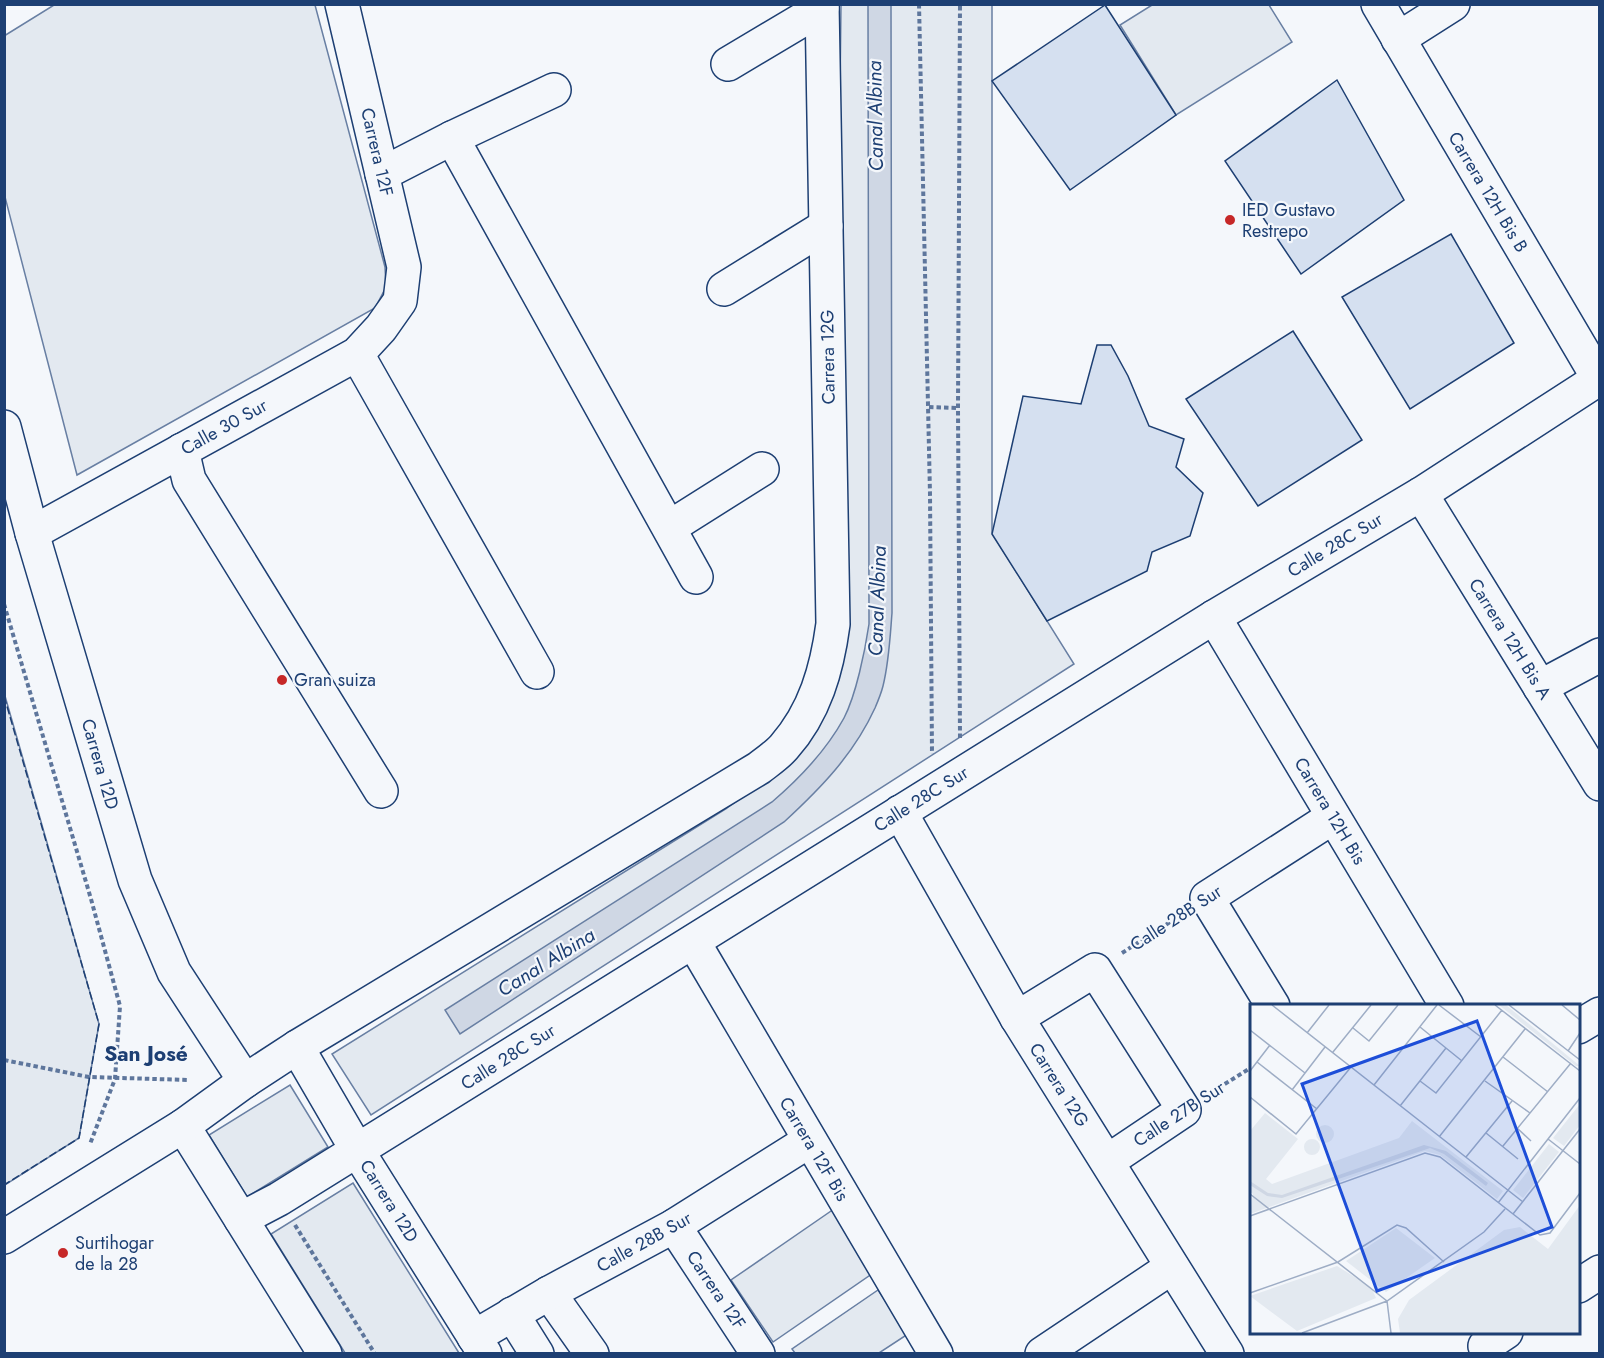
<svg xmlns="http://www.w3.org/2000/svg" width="1604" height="1358" viewBox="0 0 1604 1358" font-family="Jost,sans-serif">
	<rect width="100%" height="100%" fill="#f4f7fb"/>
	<g fill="#e3e9f0" stroke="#687fa3" stroke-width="1.5">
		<polygon points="54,5 315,5 385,267 386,287 375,308 77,475 5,197 4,36"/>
		<path d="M841,5H992V533L1074,664L371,1115L332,1054L727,808C778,772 816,744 838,682C843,665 845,645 848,627L839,178Z"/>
		<polygon points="1152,5 1269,5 1292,42 1176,115 1120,25"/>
		<polygon points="5,696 99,1024 79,1138 5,1185"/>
		<polygon points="290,1085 328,1147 247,1197 209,1135"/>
		<polygon points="353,1183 459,1353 345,1353 271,1234"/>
		<polygon points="834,1209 876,1271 773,1342 731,1280"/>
		<polygon points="878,1290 908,1334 879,1353 795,1353 792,1349"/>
	</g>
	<path fill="#cfd7e4" stroke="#687fa3" stroke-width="1.5" d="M868,5H891L892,613C890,638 889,662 883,686C881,694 878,701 875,708C854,754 821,788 784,822L460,1034L445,1010L772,802C800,778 826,751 844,718C856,695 865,651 869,624Z"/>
	<g fill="#d5e0f0" stroke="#1d3f73" stroke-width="1.5">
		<polygon points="1105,5 1176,115 1070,190 992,81"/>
		<polygon points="1337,80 1404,200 1301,274 1225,161"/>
		<polygon points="1451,234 1514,343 1410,409 1342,297"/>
		<polygon points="1293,331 1362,440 1258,506 1186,399"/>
		<polygon points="1097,345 1111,345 1128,376 1149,426 1184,439 1176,467 1203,493 1190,536 1152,552 1147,571 1047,621 992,534 1023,396 1081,404"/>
	</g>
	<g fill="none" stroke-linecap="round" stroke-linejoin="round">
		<defs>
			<g id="minor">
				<polyline points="1378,4 1599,379"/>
				<polyline points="1398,39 1453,4"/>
				<polyline points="728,64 822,8"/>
				<polyline points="452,138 696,577"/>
				<polyline points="382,174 452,138 554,90"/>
				<polyline points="724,289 826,226"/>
				<polyline points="357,354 537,672"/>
				<polyline points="4,427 32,533 135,880 174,972 245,1081"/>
				<polyline points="182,450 189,480 381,791"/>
				<polyline points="1421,494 1600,784"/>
				<polyline points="670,527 762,469"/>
				<polyline points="32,533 357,354 381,328 400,301 404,267 342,4"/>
				<polyline points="1214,617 1447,1006"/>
				<polyline points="1540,687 1600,655"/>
				<polyline points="900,812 1017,1018 1227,1354"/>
				<polyline points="694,943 936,1354"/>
				<polyline points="1273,1006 1207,898 1333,817"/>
				<polyline points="1017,1018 1095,970 1184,1110 1108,1161"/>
				<polyline points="1578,1027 1600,1014"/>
				<polyline points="297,1047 357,1150 485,1354"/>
				<polyline points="183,1126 325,1354"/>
				<polyline points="241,1219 279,1199 1214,617 1421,494 1600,378"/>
				<polyline points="674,1226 758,1354"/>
				<path d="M4,1237L183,1126L245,1081L297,1047L759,768C768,761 777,755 784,747C815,712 827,669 833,624L822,4"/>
				<polyline points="1578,1286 1600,1272"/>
				<polyline points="549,1293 592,1354"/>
				<polyline points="512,1314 537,1354"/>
				<polyline points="474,1337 549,1293 674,1226 809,1141"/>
				<polyline points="1485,1346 1506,1332"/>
				<polyline points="1042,1354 1172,1267"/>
			</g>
		</defs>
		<use href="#minor" stroke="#1d3f73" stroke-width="36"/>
		<g stroke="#5e769c" stroke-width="4" stroke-dasharray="4.5 3" stroke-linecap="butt">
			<polyline points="919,4 930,494 932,754"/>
			<polyline points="929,407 958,408"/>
			<polyline points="4,604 91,899 120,1006 115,1079 90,1144"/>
			<polyline points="960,738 958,408 960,4"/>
			<polyline points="1122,953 1181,915"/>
			<polyline points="4,1060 89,1077 188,1080"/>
			<polyline points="1212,1092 1252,1067"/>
			<polyline points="295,1225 375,1354"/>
		</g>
		<use href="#minor" stroke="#f4f7fb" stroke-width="33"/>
		<polyline stroke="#1d3f73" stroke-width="1.5" stroke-dasharray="8 3" stroke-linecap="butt" points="4,696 99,1024 79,1138 4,1185"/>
	</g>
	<g fill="#c62828" stroke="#f4f7fb" stroke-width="2">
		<circle cx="1230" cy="220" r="6"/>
		<circle cx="282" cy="680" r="6"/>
		<circle cx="63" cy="1253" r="6"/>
	</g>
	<g text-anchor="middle" stroke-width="4.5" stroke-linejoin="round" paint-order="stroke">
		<g font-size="18" fill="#1d3f73" stroke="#f4f7fb">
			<text transform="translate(377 152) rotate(77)" y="6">Carrera 12F</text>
			<text transform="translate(1488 192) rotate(59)" y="6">Carrera 12H Bis B</text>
			<text transform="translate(828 357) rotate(-91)" y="6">Carrera 12G</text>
			<text transform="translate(224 427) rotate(-29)" y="6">Calle 30 Sur</text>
			<text transform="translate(1335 545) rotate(-31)" y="6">Calle 28C Sur</text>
			<text transform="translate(1510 639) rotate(58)" y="6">Carrera 12H Bis A</text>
			<text transform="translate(100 764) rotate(74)" y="6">Carrera 12D</text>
			<text transform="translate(921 799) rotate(-32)" y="6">Calle 28C Sur</text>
			<text transform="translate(1330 811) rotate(59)" y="6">Carrera 12H Bis</text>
			<text transform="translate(1176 918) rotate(-33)" y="6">Calle 28B Sur</text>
			<text transform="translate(508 1057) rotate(-32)" y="6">Calle 28C Sur</text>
			<text transform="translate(1059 1085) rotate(58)" y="6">Carrera 12G</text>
			<text transform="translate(1179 1114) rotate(-33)" y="6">Calle 27B Sur</text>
			<text transform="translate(814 1149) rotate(59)" y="6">Carrera 12F Bis</text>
			<text transform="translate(389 1201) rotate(58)" y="6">Carrera 12D</text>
			<text transform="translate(644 1242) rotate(-29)" y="6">Calle 28B Sur</text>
			<text transform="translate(716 1290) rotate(56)" y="6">Carrera 12F</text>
		</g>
		<g font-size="18" fill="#1d3f73" stroke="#f4f7fb" text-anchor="start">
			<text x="1242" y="216">IED Gustavo<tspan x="1242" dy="21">Restrepo</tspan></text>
			<text x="294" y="686">Gran suiza</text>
			<text x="75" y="1249">Surtihogar<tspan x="75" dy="21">de la 28</tspan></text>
		</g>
		<g font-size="20" font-style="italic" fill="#1d3f73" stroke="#f4f7fb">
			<text transform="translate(875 116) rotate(-91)" y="7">Canal Albina</text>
			<text transform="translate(877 601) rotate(-88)" y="7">Canal Albina</text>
			<text transform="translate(546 962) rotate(-32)" y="7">Canal Albina</text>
		</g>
		<g font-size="21" font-weight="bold" fill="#1d3f73" stroke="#f4f7fb">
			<text x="146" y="1061">San José</text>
		</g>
	</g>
	<g transform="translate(1250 1004)">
		<rect width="330" height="330" fill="#f4f7fb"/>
		<path d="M249,1H256L330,62H326ZM330,100V121L314,142L303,134ZM15,109L48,135L16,175L22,180L149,134L162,117L253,187L247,195L190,151L175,147L0,210L3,190L0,188V127ZM66 130a9 9 0 1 1 18 0a9 9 0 1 1-18 0ZM54 143a8 8 0 1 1 16 0a8 8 0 1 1-16 0ZM299,140L309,148L273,194L263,186ZM330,201V329H150L148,315L159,296L254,226L270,223L298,245ZM146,224L185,254L136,288L96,257ZM87,262L121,283L126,294L47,327L0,292Z" fill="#e3e9f0"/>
		<path d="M174,141L196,147L238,179L236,182L194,150L180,144L32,194L17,192L0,181V177L18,189L32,191Z" fill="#cfd7e4"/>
		<path fill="none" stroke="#9eadc5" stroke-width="1.5" d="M22,1L273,198M189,1L231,33M245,1L330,67M259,1L330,56M312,1L330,16M170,23L212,57M103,24L119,37L148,1M0,26L55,69M57,29L79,1M318,47L330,29M83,48L121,1M253,53L298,88M7,58L67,105M0,67L20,41M170,77L186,89L252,6M235,77L280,109M124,81L187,1M42,86L75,43M0,93L46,130L101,63M150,102L196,44M267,124L281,137M236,129L268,155M189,133L275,25M298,135L330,160M253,142L321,59M216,153L262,97M0,190L137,297M248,199L330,94M263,210L330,125M0,212L175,149L190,153L290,231L300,229L330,189M0,289L88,258L147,221L156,224L194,258M137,297L141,329M52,329L137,297L234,228L255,205"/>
		<path fill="#1d4ed8" fill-opacity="0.15" stroke="#1d4ed8" stroke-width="3" d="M227,17L302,223L127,287L52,80Z"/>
		<rect width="330" height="330" fill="none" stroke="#1d3f73" stroke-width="3"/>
	</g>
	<rect width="1604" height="1358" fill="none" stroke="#1d3f73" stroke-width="12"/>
</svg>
